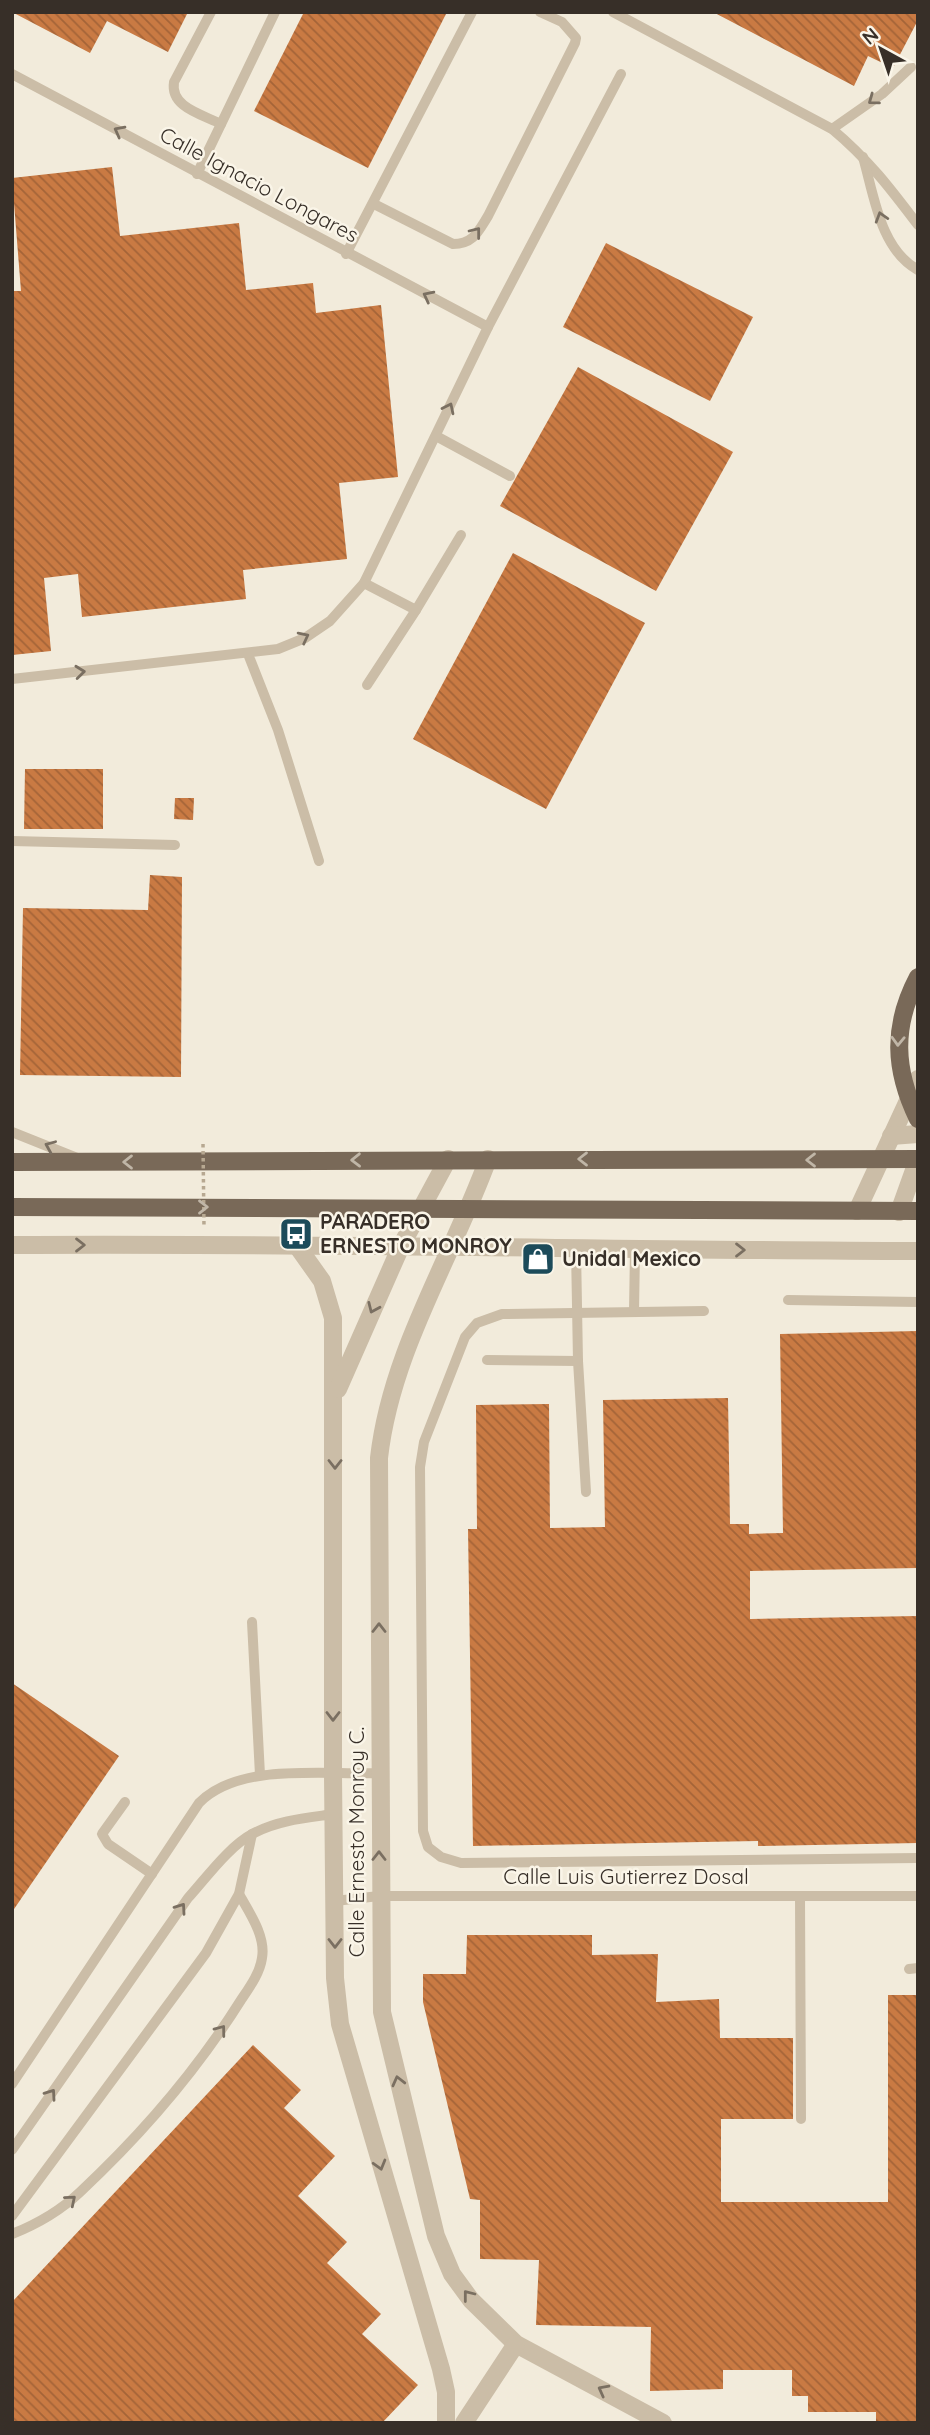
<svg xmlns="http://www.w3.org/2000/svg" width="930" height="2435" viewBox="0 0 930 2435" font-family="Quicksand,sans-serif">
	<defs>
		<pattern id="building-back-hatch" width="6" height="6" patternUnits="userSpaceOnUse" patternTransform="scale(1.75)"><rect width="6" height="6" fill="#c97a43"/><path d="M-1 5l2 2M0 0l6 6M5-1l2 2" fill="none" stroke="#a46438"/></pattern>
	</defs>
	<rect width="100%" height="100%" fill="#f2ebdb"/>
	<g fill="url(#building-back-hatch)">
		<polygon points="12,12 188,12 168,52 107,21 90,53"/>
		<polygon points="304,12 447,12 368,168 254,111"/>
		<polygon points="713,12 918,12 918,20 893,68 868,56 854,86"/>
		<polygon points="112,167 120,236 239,223 246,290 313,283 316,313 381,305 398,477 339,483 347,559 243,570 246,599 82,617 78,574 44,578 51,651 12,655 12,291 21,291 12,178"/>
		<polygon points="606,243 753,317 710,401 563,327"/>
		<polygon points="578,367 733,452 656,591 500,506"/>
		<polygon points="513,553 645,623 546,809 413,739"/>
		<polygon points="25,769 103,769 103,829 24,829"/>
		<polygon points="175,798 194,798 193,820 174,819"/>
		<polygon points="150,875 182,877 181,1077 20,1075 23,908 148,910"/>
		<polygon points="918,1331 918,1568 750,1571 750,1619 918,1616 918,1843 758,1846 758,1841 473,1846 468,1529 477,1529 476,1405 549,1404 550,1528 605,1527 603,1400 728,1398 730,1524 749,1524 749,1534 783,1533 780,1334"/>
		<polygon points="12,1683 119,1756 12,1912"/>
		<polygon points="467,1935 592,1935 592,1955 658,1954 656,2002 719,1999 720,2038 793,2038 793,2119 721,2119 721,2202 888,2202 888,1995 918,1995 918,2423 876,2423 876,2412 808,2412 808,2396 792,2396 792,2370 723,2370 723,2389 650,2391 651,2327 536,2325 539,2260 480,2259 480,2200 470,2199 423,2002 423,1974 466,1974"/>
		<polygon points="253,2045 301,2090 284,2108 335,2156 298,2196 347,2242 327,2263 381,2314 362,2334 418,2385 382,2423 12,2423 12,2302"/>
	</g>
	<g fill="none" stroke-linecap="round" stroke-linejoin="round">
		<g stroke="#cbbda7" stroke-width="10">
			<path d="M211,12L174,82C170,107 201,114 221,124"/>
			<path d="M613,12L832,129C868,159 890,188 918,225"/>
			<polyline points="12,74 488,327"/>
			<polyline points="832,129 882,94 911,67"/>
			<path d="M863,157C874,195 880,249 918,270"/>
			<polyline points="197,174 275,12"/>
			<path d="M374,204L453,244C473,244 478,232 488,216L575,43L576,38L562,22L540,12"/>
			<polyline points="346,254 472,12"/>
			<polyline points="436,436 510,476"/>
			<polyline points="364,583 416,610 367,685"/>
			<polyline points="416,610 461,535"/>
			<polyline points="248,654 278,730 319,861"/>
			<polyline points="12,679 278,649 305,638 330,621 364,583 488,327 621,74"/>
			<polyline points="12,841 175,845"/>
			<polyline points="12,1132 77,1158"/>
			<polyline points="576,1250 578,1361 586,1492"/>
			<polyline points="788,1300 918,1302"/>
			<polyline points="704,1311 502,1314 477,1323 465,1337 424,1442 420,1467 423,1831 428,1847 441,1857 461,1863 918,1858"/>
			<polyline points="634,1312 635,1250"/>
			<polyline points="487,1360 578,1361"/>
			<polyline points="252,1622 260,1775"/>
			<polyline points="125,1802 102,1834 108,1844 152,1874"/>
			<polyline points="800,1896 801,2119"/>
			<polyline points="335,1901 379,1896 918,1896"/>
			<polyline points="909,1969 918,1968"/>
			<path d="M12,2084L199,1803C239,1762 324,1775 379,1773"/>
			<path d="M12,2150L188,1898C207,1877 229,1846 254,1833C279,1820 306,1818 334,1814"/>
			<polyline points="12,2216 206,1953 239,1894 252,1834"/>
			<path d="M12,2234C37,2224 60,2211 80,2192C140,2136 197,2070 241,2000C249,1988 260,1973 262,1958C266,1936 249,1912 239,1894"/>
		</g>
		<g stroke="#cbbda7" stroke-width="18">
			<path d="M488,1159C452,1258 391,1351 379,1458L382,2012L436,2236L452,2274L471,2300L516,2344L663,2423"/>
			<polyline points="857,1211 918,1079"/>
			<polyline points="899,1212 918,1159"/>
			<polyline points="295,1243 322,1281 333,1318 333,1775 335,1978 340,2024 441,2369 446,2392 446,2423"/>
			<path d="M12,1245C314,1243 616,1250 918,1251"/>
			<polyline points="338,1389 401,1246 448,1159"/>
			<polyline points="464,2423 516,2344"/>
		</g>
		<polyline stroke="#cbbda7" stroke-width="18" points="891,1136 918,1134"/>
		<g stroke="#796958" stroke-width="18">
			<polyline points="12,1162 918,1159"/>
			<polyline points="12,1207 918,1211"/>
		</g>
		<polyline stroke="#b7a891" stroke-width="3.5" stroke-dasharray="3.5 3.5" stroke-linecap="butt" points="203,1144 204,1227"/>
		<path stroke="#796958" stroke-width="18" d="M918,977C892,1026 894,1070 918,1119"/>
	</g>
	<defs><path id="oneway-chevron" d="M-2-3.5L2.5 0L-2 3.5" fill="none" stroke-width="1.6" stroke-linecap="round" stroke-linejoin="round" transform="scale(1.75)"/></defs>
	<g stroke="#7a6f61">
		<use href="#oneway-chevron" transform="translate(873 100) rotate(144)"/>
		<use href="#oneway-chevron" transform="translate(119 131) rotate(-152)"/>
		<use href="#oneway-chevron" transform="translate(881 217) rotate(-107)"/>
		<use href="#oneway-chevron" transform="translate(476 232) rotate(-52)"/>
		<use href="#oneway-chevron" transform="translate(428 296) rotate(-153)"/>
		<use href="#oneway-chevron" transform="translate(449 408) rotate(-64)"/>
		<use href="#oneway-chevron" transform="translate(304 637) rotate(-27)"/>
		<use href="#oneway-chevron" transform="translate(80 672) rotate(-6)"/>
		<use href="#oneway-chevron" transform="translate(50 1146) rotate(-157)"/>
		<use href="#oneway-chevron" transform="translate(80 1245)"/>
		<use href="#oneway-chevron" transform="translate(740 1250)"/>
		<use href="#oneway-chevron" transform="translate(373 1308) rotate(114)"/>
		<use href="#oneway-chevron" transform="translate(335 1464) rotate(90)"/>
		<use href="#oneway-chevron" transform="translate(379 1628) rotate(-90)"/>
		<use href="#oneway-chevron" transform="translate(333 1716) rotate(90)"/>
		<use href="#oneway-chevron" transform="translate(379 1856) rotate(-90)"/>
		<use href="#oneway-chevron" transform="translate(181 1908) rotate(-55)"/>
		<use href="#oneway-chevron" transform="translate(335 1943) rotate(90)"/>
		<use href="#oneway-chevron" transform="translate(221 2030) rotate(-53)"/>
		<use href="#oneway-chevron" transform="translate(398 2081) rotate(-104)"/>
		<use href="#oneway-chevron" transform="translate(51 2094) rotate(-55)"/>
		<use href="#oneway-chevron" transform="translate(380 2165) rotate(74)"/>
		<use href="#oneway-chevron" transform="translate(71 2200) rotate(-40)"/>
		<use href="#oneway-chevron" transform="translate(468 2295) rotate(-128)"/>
		<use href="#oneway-chevron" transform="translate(603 2390) rotate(-152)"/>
	</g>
	<g stroke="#c0b6a7">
		<use href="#oneway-chevron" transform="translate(898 1041) rotate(92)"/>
		<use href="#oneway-chevron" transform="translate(583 1159) rotate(-180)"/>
		<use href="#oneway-chevron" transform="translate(356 1160) rotate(179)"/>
		<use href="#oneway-chevron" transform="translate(811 1160) rotate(-180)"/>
		<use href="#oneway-chevron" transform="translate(128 1162) rotate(180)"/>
		<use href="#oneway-chevron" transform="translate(203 1207)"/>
	</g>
	<defs>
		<symbol id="bus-square" viewBox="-11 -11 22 22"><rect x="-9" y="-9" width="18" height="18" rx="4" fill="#1c4b5a" stroke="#faf5e8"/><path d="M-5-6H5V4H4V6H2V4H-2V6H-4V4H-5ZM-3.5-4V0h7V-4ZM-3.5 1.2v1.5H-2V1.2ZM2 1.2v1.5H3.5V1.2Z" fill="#fff"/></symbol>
		<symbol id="shop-square" viewBox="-11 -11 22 22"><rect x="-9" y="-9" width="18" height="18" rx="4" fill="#1c4b5a" stroke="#faf5e8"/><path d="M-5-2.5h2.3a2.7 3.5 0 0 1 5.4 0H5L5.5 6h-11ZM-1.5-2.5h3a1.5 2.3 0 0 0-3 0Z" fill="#fff"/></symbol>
	</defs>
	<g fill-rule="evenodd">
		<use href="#bus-square" x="277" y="1215" width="38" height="38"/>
		<use href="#shop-square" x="519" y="1240" width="38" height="38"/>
	</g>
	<g text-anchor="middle" stroke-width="5" stroke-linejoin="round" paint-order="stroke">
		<g font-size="21" fill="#372f28" stroke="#faf5e8">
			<text transform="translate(259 185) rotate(28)" y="7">Calle Ignacio Longares</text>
			<text transform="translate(357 1842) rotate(-90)" y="7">Calle Ernesto Monroy C.</text>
			<text x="626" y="1884">Calle Luis Gutierrez Dosal</text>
		</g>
		<g font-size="21" font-weight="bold" fill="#372f28" stroke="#faf5e8" text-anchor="start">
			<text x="320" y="1229">PARADERO<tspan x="320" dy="24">ERNESTO MONROY</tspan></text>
			<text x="562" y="1266">Unidal Mexico</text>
		</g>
	</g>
	<rect width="930" height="2435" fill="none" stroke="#372f28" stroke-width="28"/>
	<g transform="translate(881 49) rotate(320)" stroke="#faf5e8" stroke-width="5" paint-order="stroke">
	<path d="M0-5L12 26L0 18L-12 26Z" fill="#372f28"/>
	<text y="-10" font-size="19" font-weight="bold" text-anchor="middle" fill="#372f28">N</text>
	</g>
</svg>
